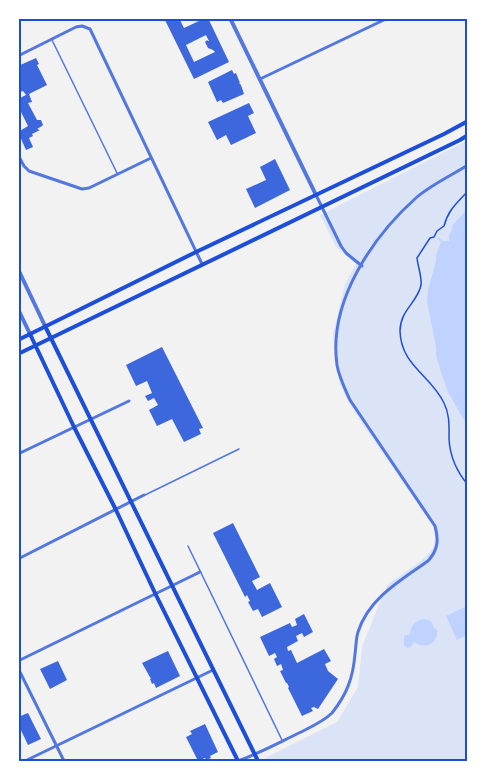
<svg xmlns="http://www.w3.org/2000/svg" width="486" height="779" viewBox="0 0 486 779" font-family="Manrope,sans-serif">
	<rect width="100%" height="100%" fill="#f2f2f2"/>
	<polygon fill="#dbe4f7" points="468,140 468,761 262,761 261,760 337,722 358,687 362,647 387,585 422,560 429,553 434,546 435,537 433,526 357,416 348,401 340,384 336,366 333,334 345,284 356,264 336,247 320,215"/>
	<g fill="#bfd3fe">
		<polygon points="468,208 468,427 448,392 441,372 436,355 436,347 427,302 428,290 436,261 436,255 441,242 437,239 439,238 443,241 449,241 449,235 453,228 451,227"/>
		<polygon points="467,606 468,609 468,631 466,632 467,635 457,640 446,616"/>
		<path d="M425,619L431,621L434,628L437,630C438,644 425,650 414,642L411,647L407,648L404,645V636L410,634C411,624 416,620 425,619Z"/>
	</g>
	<g fill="#3d67dc" fill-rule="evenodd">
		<path d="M164,18H179L184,28L199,21L198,18H208L229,62L194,79ZM206,35L209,41H208L207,40L205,42L208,48L213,50L215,52L194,62L186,45Z"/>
		<polygon points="36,58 39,64 37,65 47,85 29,94 32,102 28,103 37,120 41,120 43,125 42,126 37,129 40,130 32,134 33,136 29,138 33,147 26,150 18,132 28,126 19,108 18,109 18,99 26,95 23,91 20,92 18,87 18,78 20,77 18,73 18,66"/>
		<polygon points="232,70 234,74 236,73 240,83 239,83 241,85 244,94 223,103 221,100 217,102 208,82"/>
		<polygon points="249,103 254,113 248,116 256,133 231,145 226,135 217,140 208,122"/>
		<polygon points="275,159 290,190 255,208 246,189 266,180 260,167"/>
		<polygon points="162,347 203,428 199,429 201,434 184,442 172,419 157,426 149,410 158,405 154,398 148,401 145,396 152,393 147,381 136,386 126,365"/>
		<polygon points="233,523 260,577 252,581 257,590 270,583 282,607 262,617 258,609 253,611 248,602 250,601 247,595 245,597 213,533"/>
		<polygon points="304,614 313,632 304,637 302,633 296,636 298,641 287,647 288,651 291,650 297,663 324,649 331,661 325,664 328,671 338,679 318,709 314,707 311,708 313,711 302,716 288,688 289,687 287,683 286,683 280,671 283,670 281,664 277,666 274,659 277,657 275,653 269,656 260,637 290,623 292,627 297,625 295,619"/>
		<polygon points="168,651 180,676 156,688 154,683 152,684 150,679 151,679 142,663"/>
		<polygon points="58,661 67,680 50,689 40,669"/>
		<polygon points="28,713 41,739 28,745 18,724 18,717"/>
		<polygon points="205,724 218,752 210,756 211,758 206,760 205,758 198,761 186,737 192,734 190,731"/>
	</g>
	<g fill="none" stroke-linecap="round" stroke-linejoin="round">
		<path stroke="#1d4ed8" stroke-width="1.5" d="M468,191C457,203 448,210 444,226L437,231L434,237L430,238L417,258C418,267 422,277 421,285C418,302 400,310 400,331C401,366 431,375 444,403C450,415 449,427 449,439C450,457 457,472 468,485"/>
		<g stroke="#5277de" stroke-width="1.5">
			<polyline points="52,40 117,173"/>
			<polyline points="145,495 239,449"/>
			<polyline points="188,546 282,740"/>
		</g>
		<g stroke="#5277de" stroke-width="3">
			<polyline points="18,56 76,27 82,26 90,29 202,264"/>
			<polyline points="260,79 388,18"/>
			<polyline points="18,155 24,166 29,171 82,189 89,188 151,158"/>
			<polyline points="316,195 341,246 346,253 362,266"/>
			<polyline points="18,454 129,401"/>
			<polyline points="18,559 144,495"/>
			<polyline points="18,661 200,572"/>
			<polyline points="18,668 64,761"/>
			<polyline points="25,761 213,670"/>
			<path d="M238,761C260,753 280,742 301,732C311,727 324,721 332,713C347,694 353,678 355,654C356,647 356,638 358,632C369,598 401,580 428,561C438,550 439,540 435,526L350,400C345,389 339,377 337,365C328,302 372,237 417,197C431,185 452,175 468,165"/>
		</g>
		<g stroke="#5277de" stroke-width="4">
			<polyline points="230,18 316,195"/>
			<polyline points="18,269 45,326"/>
			<polyline points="18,309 30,334"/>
		</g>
		<g stroke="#1d4ed8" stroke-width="4">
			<polyline points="45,326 258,761"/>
			<polyline points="30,334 74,427 116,510 155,593 238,761"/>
			<polyline points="18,340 196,252 444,134 468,121"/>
			<polyline points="18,354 460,140 468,135"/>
		</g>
	</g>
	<rect width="486" height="779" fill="none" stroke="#ffffff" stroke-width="39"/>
	<rect x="20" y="20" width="446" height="740" fill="none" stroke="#1d4ed8" stroke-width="2"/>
</svg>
